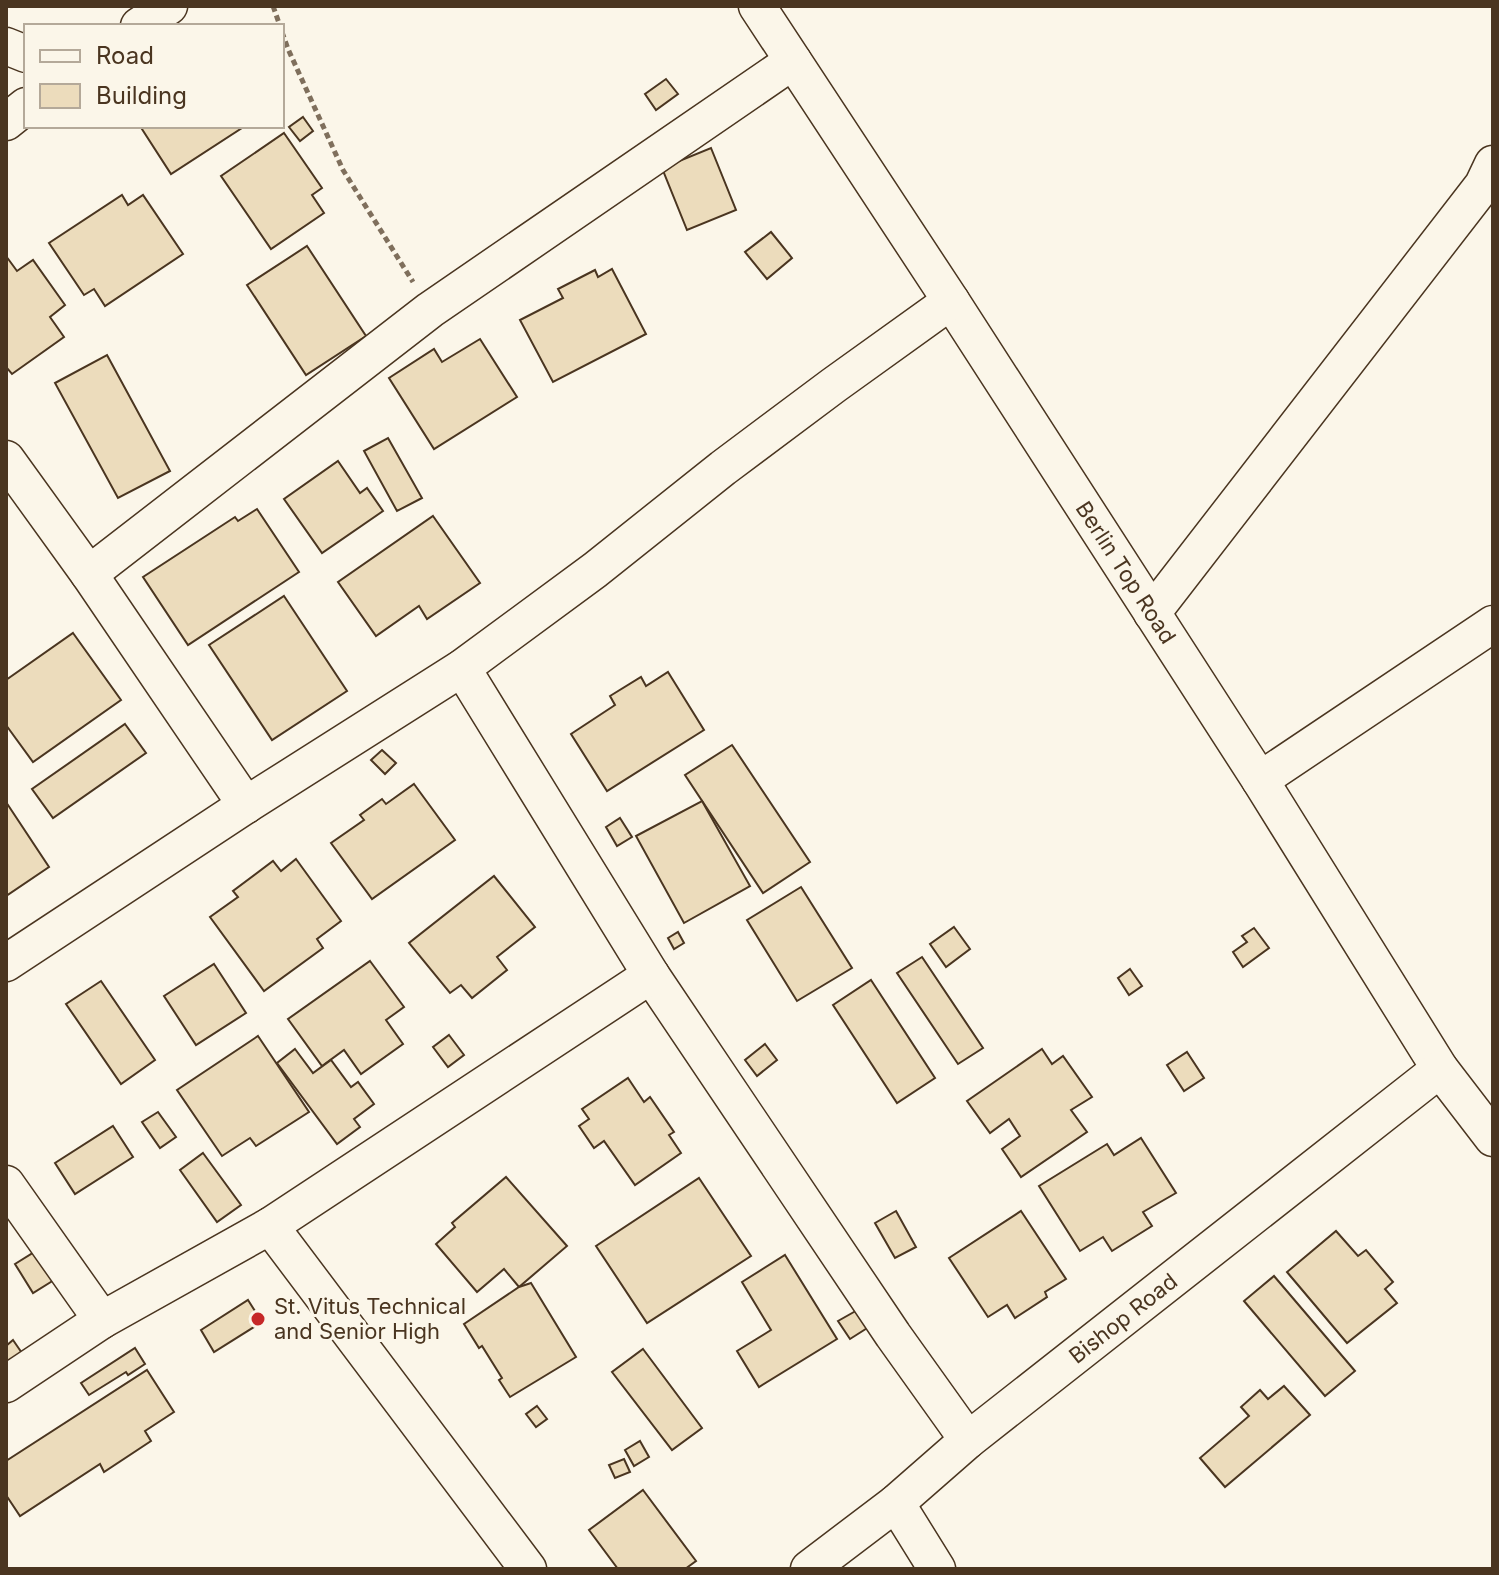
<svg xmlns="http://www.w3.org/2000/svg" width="1499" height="1575" viewBox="0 0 1499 1575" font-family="Inter,sans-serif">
	<rect width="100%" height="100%" fill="#fbf6e9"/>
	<g fill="#ecdcbc" stroke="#4a3520" stroke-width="2">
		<polygon points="666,79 678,94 656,110 645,94"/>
		<polygon points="303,117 313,131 300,141 289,127"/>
		<polygon points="140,126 245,126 171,174"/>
		<polygon points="284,133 322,188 312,195 324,213 271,249 221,176"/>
		<polygon points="711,148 736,210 687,230 662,168"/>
		<polygon points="122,195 128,205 143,195 183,254 105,306 94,289 84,295 49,243"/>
		<polygon points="771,232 792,258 767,279 745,252"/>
		<polygon points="307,246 366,336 306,375 247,285"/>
		<polygon points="6,256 17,271 33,260 65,305 50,317 64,337 12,374 6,367"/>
		<polygon points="612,269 646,334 553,382 520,320 563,298 558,289 595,270 598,277"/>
		<polygon points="480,339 517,397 434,449 389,378 434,349 442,362"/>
		<polygon points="107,355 170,471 118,498 55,383"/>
		<polygon points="388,438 422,498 397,511 364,451"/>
		<polygon points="338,461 360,493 367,488 383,511 322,553 284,499"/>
		<polygon points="257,509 299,572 188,645 143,577 235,517 238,521"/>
		<polygon points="433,516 480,583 427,619 419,606 376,636 338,582"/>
		<polygon points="284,596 347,691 272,740 209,645"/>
		<polygon points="73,633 121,700 33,762 6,725 6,680"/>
		<polygon points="668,672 704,730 607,791 571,734 615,705 610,696 641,677 646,686"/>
		<polygon points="125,724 146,753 53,818 32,789"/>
		<polygon points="732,745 810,862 763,893 685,775"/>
		<polygon points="382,750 396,763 385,774 371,760"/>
		<polygon points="414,784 455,840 372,899 331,843 364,820 360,815 382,799 386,804"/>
		<polygon points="702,801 750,886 684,923 636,836"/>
		<polygon points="6,802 49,867 6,896"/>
		<polygon points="620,818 632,837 617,846 606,827"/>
		<polygon points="296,859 341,921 317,939 323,948 264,991 210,917 238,897 233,891 273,861 281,871"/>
		<polygon points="494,876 535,927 497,957 507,970 472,998 461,985 450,993 409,943"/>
		<polygon points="801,887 852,968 797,1001 747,920"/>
		<polygon points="954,927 970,949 946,967 930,944"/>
		<polygon points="1254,928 1269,948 1243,967 1233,952 1247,942 1242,936"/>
		<polygon points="678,932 684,943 674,949 668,938"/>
		<polygon points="922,957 983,1048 958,1064 897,973"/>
		<polygon points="370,961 404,1007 386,1020 403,1044 361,1074 344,1050 322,1066 288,1019"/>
		<polygon points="214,964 246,1013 196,1045 164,996"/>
		<polygon points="1130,969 1142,986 1129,995 1118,978"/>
		<polygon points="871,980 935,1078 897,1103 833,1005"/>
		<polygon points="101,981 155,1060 121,1084 66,1004"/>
		<polygon points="449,1035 464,1055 448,1067 433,1047"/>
		<polygon points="258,1036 309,1112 256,1146 250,1138 222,1156 177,1090"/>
		<polygon points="765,1044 777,1060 757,1076 745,1060"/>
		<polygon points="295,1049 313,1073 331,1060 351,1087 358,1082 374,1104 354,1119 360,1127 337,1144 277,1063"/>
		<polygon points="1042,1049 1052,1064 1063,1056 1092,1097 1071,1110 1087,1132 1021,1177 1002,1149 1020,1136 1009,1119 990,1133 967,1101"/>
		<polygon points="1187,1052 1204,1078 1184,1091 1167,1065"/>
		<polygon points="628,1078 644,1102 650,1097 674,1132 669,1135 681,1153 635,1185 604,1141 594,1148 579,1126 589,1119 582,1109"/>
		<polygon points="158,1112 176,1137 160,1148 142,1122"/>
		<polygon points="113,1126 133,1157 75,1194 55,1163"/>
		<polygon points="1141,1138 1176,1193 1143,1212 1152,1226 1112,1251 1103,1237 1080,1251 1039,1186 1107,1144 1114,1155"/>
		<polygon points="203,1153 241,1205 217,1222 180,1170"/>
		<polygon points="506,1177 567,1246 519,1287 504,1269 477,1292 436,1244 455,1227 452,1223"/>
		<polygon points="699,1178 751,1256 647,1323 596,1246"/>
		<polygon points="896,1211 916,1247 895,1258 875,1223"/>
		<polygon points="1021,1211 1066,1279 1045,1292 1047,1297 1015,1318 1007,1305 988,1317 949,1258"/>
		<polygon points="1336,1231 1358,1256 1366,1250 1393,1282 1385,1289 1397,1303 1347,1343 1287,1272"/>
		<polygon points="36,1251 54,1280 33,1293 15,1264"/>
		<polygon points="785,1255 837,1339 759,1387 737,1351 771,1330 742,1282"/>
		<polygon points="1274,1276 1355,1371 1325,1396 1244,1301"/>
		<polygon points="531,1283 576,1357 510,1397 499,1380 502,1378 482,1346 479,1348 464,1324 519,1287"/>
		<polygon points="248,1300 262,1322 214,1352 201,1330"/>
		<polygon points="861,1308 872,1325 850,1339 838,1321"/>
		<polygon points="13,1340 24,1356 6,1369 6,1346"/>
		<polygon points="135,1348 145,1364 128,1375 126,1372 89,1395 81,1383"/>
		<polygon points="643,1349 702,1428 672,1450 612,1372"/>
		<polygon points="147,1370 174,1412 145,1431 151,1441 104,1472 100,1464 20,1516 6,1495 6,1461"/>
		<polygon points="1284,1386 1310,1415 1225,1487 1200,1458 1249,1416 1241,1407 1260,1390 1268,1399"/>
		<polygon points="537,1406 547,1419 536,1427 526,1414"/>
		<polygon points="640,1441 649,1457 634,1466 625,1450"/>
		<polygon points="624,1459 630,1472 615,1478 609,1465"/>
		<polygon points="643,1490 696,1561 685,1569 618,1569 589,1530"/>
	</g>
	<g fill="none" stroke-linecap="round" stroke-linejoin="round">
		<defs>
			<g id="minor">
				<path id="s1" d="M757,6L951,301L1260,780L1440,1069L1493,1138"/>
				<polyline points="139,26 169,6"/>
				<polyline points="6,46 26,54"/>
				<polyline points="6,122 26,106"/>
				<polyline points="6,459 89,574 246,805"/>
				<polyline points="89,574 430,310 793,61"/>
				<polyline points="1152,613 1483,185 1493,164"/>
				<polyline points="462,668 651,975 893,1335 968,1440"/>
				<polyline points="1260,780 1493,624"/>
				<polyline points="6,963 246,805 462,668 595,570 723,468 834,385 951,301"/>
				<polyline points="6,1184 102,1320"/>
				<polyline points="270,1226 528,1569"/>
				<polyline points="6,1384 102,1320 270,1226 651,975"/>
				<polyline points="896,1503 937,1569"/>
				<path id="s2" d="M809,1569L896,1503L968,1440L1440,1069"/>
			</g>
		</defs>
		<use href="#minor" stroke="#4a3520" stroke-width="39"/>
		<g stroke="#7f6f5c" stroke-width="5" stroke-dasharray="6 4" stroke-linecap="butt">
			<polyline points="273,6 280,26"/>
			<polyline points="282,32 288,49 343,170 413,282"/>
		</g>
		<use href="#minor" stroke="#fbf6e9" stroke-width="36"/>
	</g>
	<circle fill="#c62828" stroke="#fbf6e9" stroke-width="3" cx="258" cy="1319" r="8"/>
	<g text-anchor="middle" stroke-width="6" stroke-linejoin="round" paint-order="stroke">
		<g font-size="22" fill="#4a3520" stroke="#fbf6e9">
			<text dy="8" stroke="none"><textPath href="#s1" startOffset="676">Berlin Top Road</textPath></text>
			<text dy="8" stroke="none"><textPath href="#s2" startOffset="402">Bishop Road</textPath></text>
		</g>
		<g font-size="22" fill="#4a3520" stroke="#fbf6e9" text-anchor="start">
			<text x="274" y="1314">St. Vitus Technical<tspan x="274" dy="25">and Senior High</tspan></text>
		</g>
	</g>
	<rect width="1499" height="1575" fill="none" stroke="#4a3520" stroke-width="16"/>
	<rect x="24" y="24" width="260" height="104" fill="#fbf6e9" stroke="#b4a999" stroke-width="2"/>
	<rect x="40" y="50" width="40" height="12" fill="#fbf6e9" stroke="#b4a999" stroke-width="2"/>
	<text x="96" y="64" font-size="24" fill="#4a3520">Road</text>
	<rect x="40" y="84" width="40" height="24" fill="#ecdcbc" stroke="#b4a999" stroke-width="2"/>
	<text x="96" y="104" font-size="24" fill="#4a3520">Building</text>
</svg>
